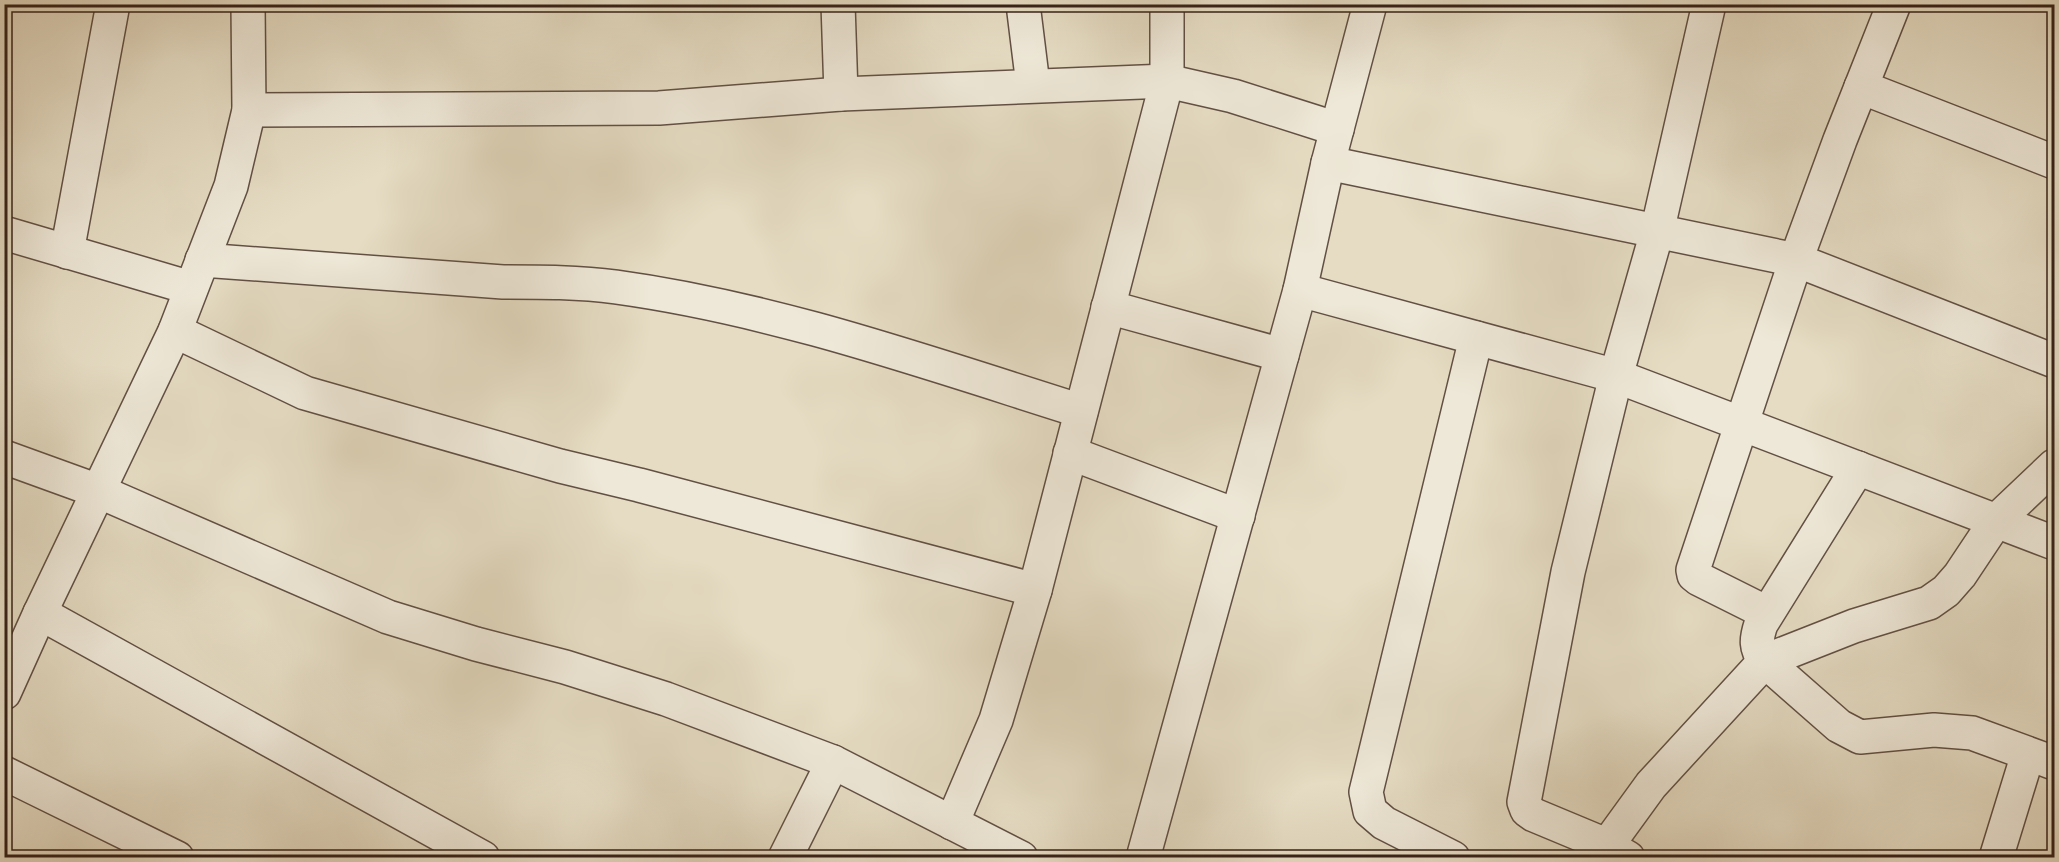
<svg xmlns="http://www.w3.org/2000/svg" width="2059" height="862" viewBox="0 0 2059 862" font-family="'IM FELL French Canon',serif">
	<rect width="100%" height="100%" fill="#e5dcc3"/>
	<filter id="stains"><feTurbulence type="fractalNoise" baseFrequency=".00333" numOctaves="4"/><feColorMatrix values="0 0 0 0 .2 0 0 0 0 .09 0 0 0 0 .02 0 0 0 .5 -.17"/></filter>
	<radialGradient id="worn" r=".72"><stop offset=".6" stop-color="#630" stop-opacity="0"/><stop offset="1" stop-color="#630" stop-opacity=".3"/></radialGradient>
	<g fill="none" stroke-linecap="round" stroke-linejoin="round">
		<defs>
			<g id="minor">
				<polyline points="838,4 841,94"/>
				<polyline points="1023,4 1033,85"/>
				<polyline points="1861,87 2054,162"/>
				<polyline points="249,110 659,108 841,94 1167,81 1233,96 1337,129"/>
				<polyline points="1328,163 1796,260 2054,361"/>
				<polyline points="4,233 191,288"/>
				<polyline points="67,252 113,4"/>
				<path d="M202,260L503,282C541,282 579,282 616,287C776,309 928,363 1081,411"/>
				<polyline points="1300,290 1616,376 2054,543"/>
				<polyline points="1108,307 1282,355"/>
				<polyline points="175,331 305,393 560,466 639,485 1035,590"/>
				<polyline points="1070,453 1238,516"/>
				<polyline points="4,457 98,491 388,617 476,644 565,667 666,699 833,762 1021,858"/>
				<path d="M1858,468L1761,624C1756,639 1755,648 1765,661L1839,726L1860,737L1934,730L1972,733L2054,763"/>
				<polyline points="40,613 483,858"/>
				<polyline points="1767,613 1699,579 1694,575 1693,570 1796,260 1840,140 1894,4"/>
				<polyline points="4,693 40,613 175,331 231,186 249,110 248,4"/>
				<polyline points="4,773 177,858"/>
				<polyline points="952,823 996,720 1035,590 1167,81 1167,4"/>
				<polyline points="785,858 833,762"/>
				<polyline points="1143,858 1300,290 1328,163 1370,4"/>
				<polyline points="1453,858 1384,823 1370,811 1366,792 1476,338"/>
				<polyline points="1598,858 1651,785 1765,661 1854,626 1929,603 1946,591 1960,575 1996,521 2054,466"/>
				<polyline points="1628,858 1606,845 1534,815 1527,810 1524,802 1568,572 1616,376 1657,232 1709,4"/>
				<polyline points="1996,858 2028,754"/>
			</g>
		</defs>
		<use href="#minor" stroke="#625044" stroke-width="36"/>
		<use href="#minor" stroke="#eee8d8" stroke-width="33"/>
	</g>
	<rect width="2059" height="862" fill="none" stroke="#e5dcc3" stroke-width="24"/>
	<rect x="6" y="6" width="2047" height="850" fill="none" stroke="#372219" stroke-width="3"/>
	<rect x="12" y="12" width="2035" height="838" fill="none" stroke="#372219" stroke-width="1.5"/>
	<rect width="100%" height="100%" filter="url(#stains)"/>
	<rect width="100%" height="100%" fill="url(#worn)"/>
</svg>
